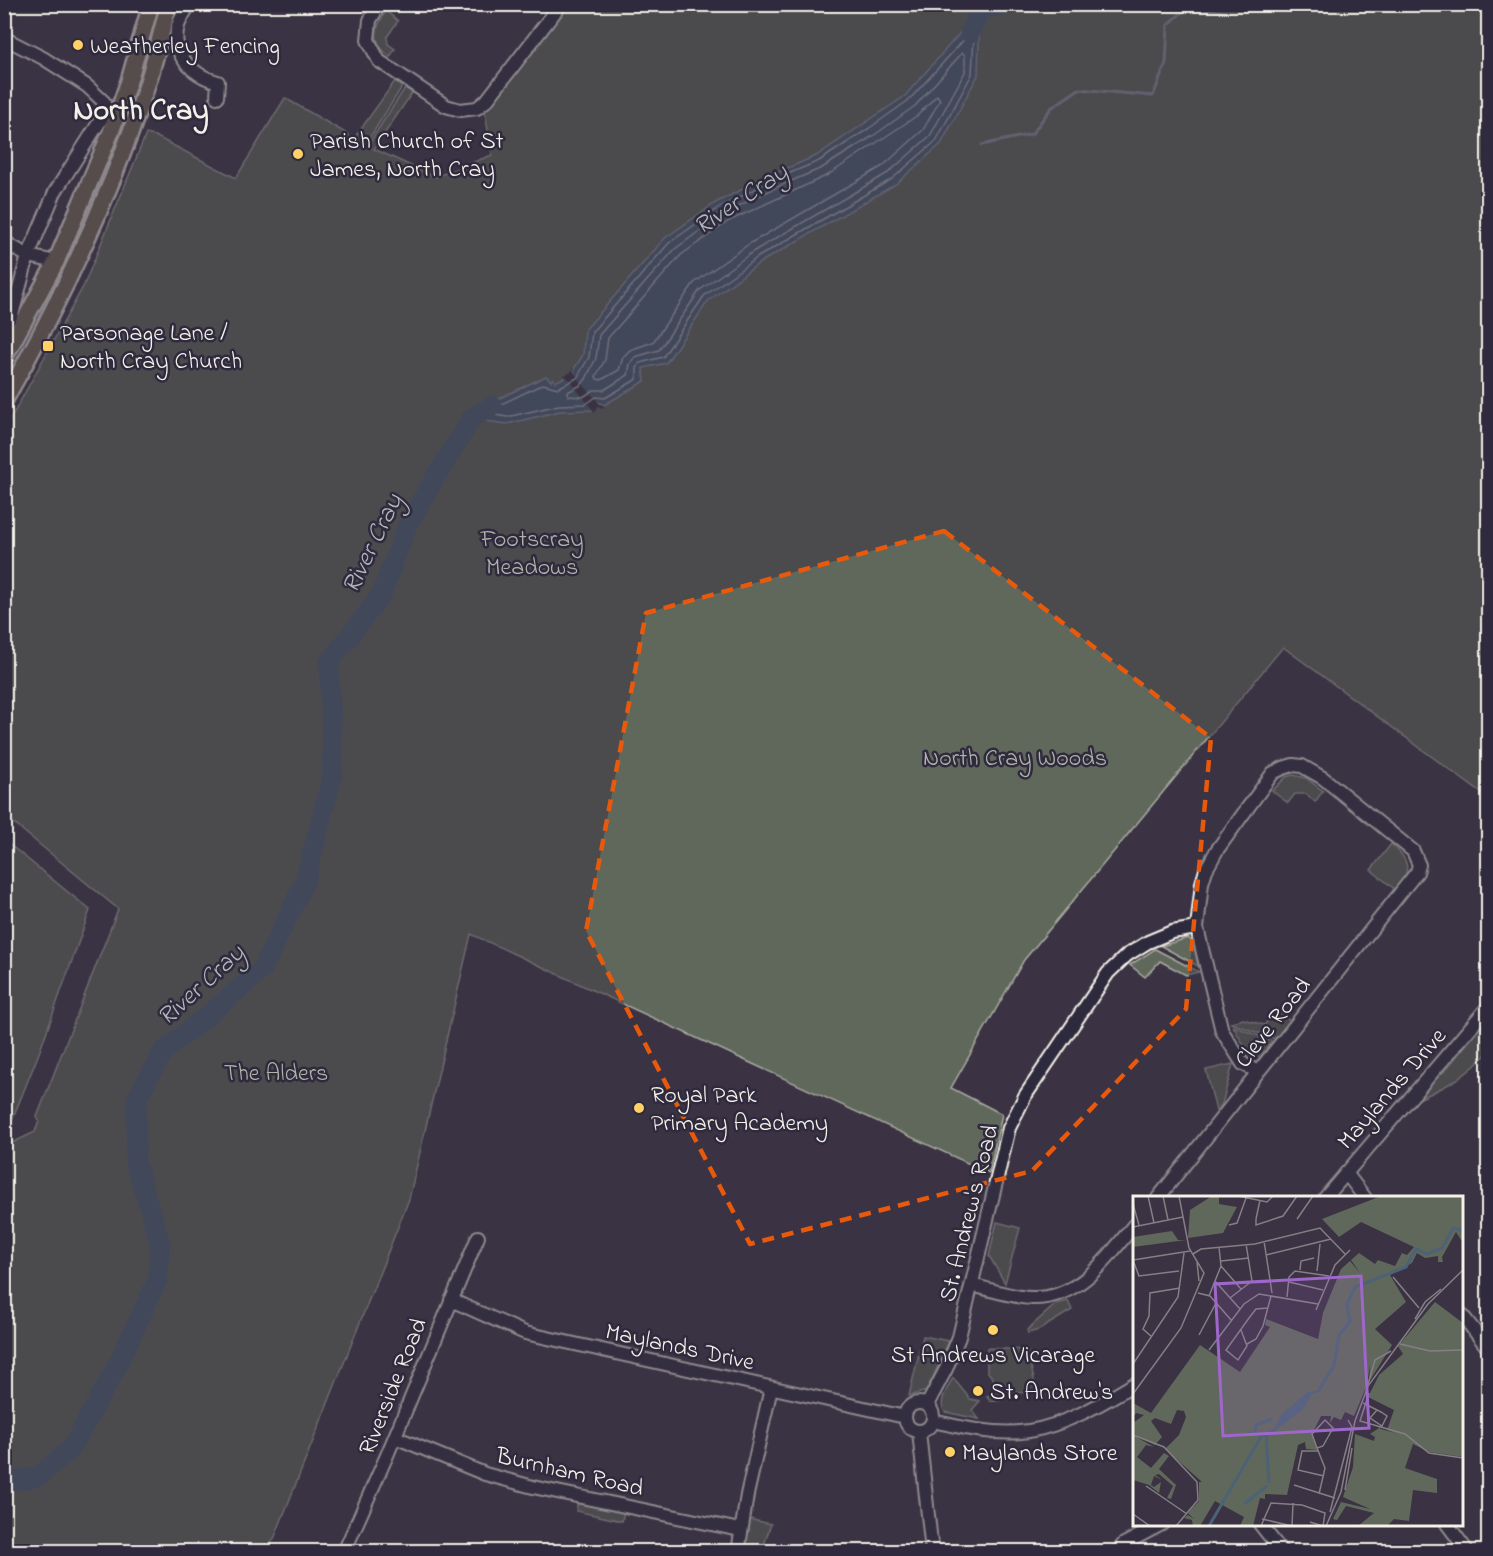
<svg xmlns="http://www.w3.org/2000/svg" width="1493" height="1556" viewBox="0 0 1493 1556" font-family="'Indie Flower',sans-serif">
	<rect width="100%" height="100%" fill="#3b3343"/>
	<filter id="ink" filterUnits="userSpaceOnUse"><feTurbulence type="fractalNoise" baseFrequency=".0167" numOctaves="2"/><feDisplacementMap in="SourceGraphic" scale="12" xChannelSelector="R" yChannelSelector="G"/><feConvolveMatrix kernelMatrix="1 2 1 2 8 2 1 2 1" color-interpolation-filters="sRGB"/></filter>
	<g filter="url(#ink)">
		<g fill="#60685b" stroke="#aaaca2" stroke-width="1.5">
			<polygon points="569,5 1488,5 1488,798 1283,647 1024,960 951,1088 1002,1114 989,1173 471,934 409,1199 274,1539 265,1551 5,1551 4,1135 12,1143 35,1132 39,1121 37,1117 118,909 5,816 5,429 84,285 146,134 155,136 236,178 285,98 349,135 350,138 353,140 395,81 402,87 365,145 371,148 369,143 405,88 412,93 374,149 435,177 492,155 485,112"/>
			<path d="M386,11L398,21L387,37L388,44L395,49L390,57C371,42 374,29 386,11Z"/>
			<polygon points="1293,775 1306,778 1323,791 1315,802 1306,794 1295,794 1288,803 1272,791 1286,777"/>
			<polygon points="4,840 90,910 39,1053 8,1130 4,1127"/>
			<path d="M1391,844C1411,861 1411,870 1397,891L1371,870Z"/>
			<polygon points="1188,938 1193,942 1198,966 1161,946"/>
			<polygon points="1155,949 1199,972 1186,975 1160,961 1145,977 1130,965"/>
			<polygon points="1277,1011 1290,1021 1275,1039 1231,1023 1243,1019 1264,1025"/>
			<path d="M1488,1018V1052C1469,1075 1447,1086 1419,1099L1418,1098L1439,1073L1444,1072Z"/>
			<polygon points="1233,1026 1272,1041 1260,1057 1251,1058"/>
			<polygon points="1233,1064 1222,1104 1216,1111 1206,1070"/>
			<polygon points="997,1222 1020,1228 1005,1283 989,1256"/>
			<polygon points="1068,1301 1072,1310 1039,1330 1028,1333 1027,1330 1056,1304"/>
			<polygon points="923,1336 949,1341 927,1391 909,1396"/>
			<path d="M987,1348L1027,1350L1037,1392L1009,1393C1006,1401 998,1402 990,1401L987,1396L991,1394L994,1380L987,1371Z"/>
			<path d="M953,1378L970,1399L980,1401L972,1410L979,1419L945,1412C937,1402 948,1388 953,1378Z"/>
			<polygon points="578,1501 624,1511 622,1521 576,1511"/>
			<polygon points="748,1519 771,1524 762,1551 744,1552"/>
		</g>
		<polygon fill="#4c6277" stroke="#8f9ba4" stroke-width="1.5" points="980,10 978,75 941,144 896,184 761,262 708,301 666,363 643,368 645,381 604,405 598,402 592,407 593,410 560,411 507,424 471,419 481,407 546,376 551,381 553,378 555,382 574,373 574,369 583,355 585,330 665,238 717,202 769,176 816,156 905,96"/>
		<polygon fill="#3b3343" points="573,367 574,372 582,383 600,404 605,406 602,408 598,406 595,413 568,378 563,376 571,372"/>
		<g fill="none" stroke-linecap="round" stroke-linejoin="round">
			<g stroke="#b1b8bb" stroke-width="1.5">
				<polygon points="971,32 974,35 972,74 936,141 892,179 758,257 704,296 663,357 640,363 637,368 637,379 605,398 596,397 586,404 559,405 507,417 489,414 489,410 543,384 558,388 577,378 589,357 592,332 669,243 720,207 771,181 819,161 868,129 909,100"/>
				<polygon points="962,53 965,55 965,72 930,136 888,173 754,251 700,290 659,350 635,357 630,364 628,375 604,390 594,390 583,397 568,396 568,392 581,385 586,379 596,358 599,335 675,249 724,213 775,188 822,168 873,136 915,106"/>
				<polygon points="937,95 940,100 923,130 883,166 749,244 694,283 653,342 630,350 623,357 619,370 601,380 597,379 596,376 605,360 608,338 681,255 729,221 828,175 918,115"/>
			</g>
			<polyline stroke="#8f9ba4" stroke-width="3" points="982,145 1032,134 1051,108 1079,89 1153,96 1166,63 1168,25 1189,6 1222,12"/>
			<g stroke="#4c6277" stroke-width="20">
				<polyline points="970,33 980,10 1006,4"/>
				<polyline points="4,1483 39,1476 71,1449 115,1370 158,1279 160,1242 135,1162 137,1098 163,1052 262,970 305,881 333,773 329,663 381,595 408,523 471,419 492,406"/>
			</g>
			<defs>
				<g id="minor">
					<path d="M189,4C186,11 180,19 178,26C170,54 193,76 218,82L217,97"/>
					<polyline points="380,4 370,20 368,40 379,61 446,106 460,110 477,108 487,100 561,4"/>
					<polyline points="4,38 43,58 87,86 104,102 102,118 55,192 28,256 12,315 4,329"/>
					<polyline points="4,242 28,256 56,262"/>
					<polyline points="1346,1173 1365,1198"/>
					<polyline points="1158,1198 1417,872 1419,865 1413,851 1323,778 1302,766 1293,765 1283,768 1273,773 1217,850 1206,870 1202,883 1197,928 1222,1031 1243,1064 1258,1072"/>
					<polyline points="1325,1198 1488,1007"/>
					<path d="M972,1285C991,1290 1012,1297 1031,1298C1079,1300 1107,1258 1134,1225"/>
					<polyline points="451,1300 525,1333 905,1417"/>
					<polyline points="1462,1315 1488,1348"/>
					<circle cx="919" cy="1417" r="14"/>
					<polyline points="927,1405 946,1369 959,1337 1009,1128 1025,1096 1108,973 1127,955 1148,942 1172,932 1197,928"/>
					<path d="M933,1421C963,1428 998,1436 1029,1431C1066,1425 1103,1403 1134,1384"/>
					<polyline points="919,1432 932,1552"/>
					<polyline points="395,1437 485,1474 533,1487 740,1530"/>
					<polyline points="1260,1524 1282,1552"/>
					<polyline points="1447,1524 1468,1552"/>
					<polyline points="344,1552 388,1453 478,1237"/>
					<polyline points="738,1552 747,1495 771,1388"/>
					<polyline points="1117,1552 1124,1544 1162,1524"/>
				</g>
				<g id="major">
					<polyline points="4,358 56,262 111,132 129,81 151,4"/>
					<path d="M4,401C61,301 110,197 146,88C155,61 161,32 169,4"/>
				</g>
			</defs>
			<use href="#minor" stroke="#f4f1e8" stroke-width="16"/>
			<use href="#major" stroke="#f4f1e8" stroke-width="20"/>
			<use href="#minor" stroke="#2f2a3d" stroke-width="12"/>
			<use href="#major" stroke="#776a54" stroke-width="15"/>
		</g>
	</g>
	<path d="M0 0H1493V1556H0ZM944,531L1211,738L1186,1009L1032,1171L750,1244L586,931L646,613Z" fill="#3b3343" fill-opacity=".55" fill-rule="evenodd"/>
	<path fill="none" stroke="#e8590c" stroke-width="4.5" stroke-dasharray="12 8" stroke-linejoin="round" d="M944,531L1211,738L1186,1009L1032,1171L750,1244L586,931L646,613Z"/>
	<g fill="#ffd166" stroke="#2f2a3d" stroke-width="2">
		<circle cx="78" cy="45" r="6"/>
		<circle cx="298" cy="154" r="6"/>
		<rect x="42" y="340" width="12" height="12" rx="3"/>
		<circle cx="639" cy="1108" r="6"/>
		<circle cx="993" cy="1330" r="6"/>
		<circle cx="978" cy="1391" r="6"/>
		<circle cx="950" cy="1452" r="6"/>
	</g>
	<g text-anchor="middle" stroke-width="5" stroke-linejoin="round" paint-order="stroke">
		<g font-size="24" fill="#f4f1e8" stroke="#2f2a3d" text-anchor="start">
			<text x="90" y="53">Weatherley Fencing</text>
			<text x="310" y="148">Parish Church of St<tspan x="310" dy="28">James, North Cray</tspan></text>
			<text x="60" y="340">Parsonage Lane /<tspan x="60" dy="28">North Cray Church</tspan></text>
			<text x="651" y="1102">Royal Park<tspan x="651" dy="28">Primary Academy</tspan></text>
			<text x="993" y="1362" text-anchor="middle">St Andrews Vicarage</text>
			<text x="990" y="1399">St. Andrew's</text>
			<text x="962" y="1460">Maylands Store</text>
		</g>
		<g font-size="24" fill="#b1b3a9" stroke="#2f2a3d">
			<text x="532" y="546">Footscray<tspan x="532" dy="28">Meadows</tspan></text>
			<text x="1015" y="765">North Cray Woods</text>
			<text x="276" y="1080">The Alders</text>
		</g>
		<g font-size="24" fill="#f4f1e8" stroke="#2f2a3d">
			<text transform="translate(1272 1022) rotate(-52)" y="8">Cleve Road</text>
			<text transform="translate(1391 1088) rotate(-49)" y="8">Maylands Drive</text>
			<text transform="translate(968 1213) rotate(-76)" y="8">St. Andrew's Road</text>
			<text transform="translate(680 1346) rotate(12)" y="8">Maylands Drive</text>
			<text transform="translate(392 1386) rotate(-68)" y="8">Riverside Road</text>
			<text transform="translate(570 1471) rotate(13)" y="8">Burnham Road</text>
		</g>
		<g font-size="26" font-style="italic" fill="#b1b8bb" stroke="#2f2a3d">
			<text transform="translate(740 198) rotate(-34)" y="9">River Cray</text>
			<text transform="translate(371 543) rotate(-64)" y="9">River Cray</text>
			<text transform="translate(200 984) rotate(-42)" y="9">River Cray</text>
		</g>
		<g font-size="30" font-weight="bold" fill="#f4f1e8" stroke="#2f2a3d">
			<text x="141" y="119">North Cray</text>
		</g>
	</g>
	<g transform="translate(1133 1196)">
		<rect width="330" height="330" fill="#3b3343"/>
		<path d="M79,0H86V8L104,11L90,37L55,42L57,14ZM248,0H330V47L323,36L309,61L310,66H305V60L292,62L284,57L279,67L257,79L273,106L242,133L259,149L236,186L237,169L234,189L221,220L212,216L208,224L201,221L197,227L198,220H188L179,238L184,254L173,253L172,246L165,249L154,299L132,298V303L127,302L120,330H107L111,321L82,305L67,330H60L59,324L51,322L55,319L61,323L55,317L66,305V286H69L32,253L46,239L53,221L51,215L44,214L38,228L22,222L18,225L29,241L22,249L0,238V227L11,219L3,217L0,222V207L18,217L67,149L107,176L137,131L132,129L133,123L185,143L190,117L208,73L217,65L227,77L218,64L226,57L242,68L245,64L262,70L269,57L274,59L281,51L228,26L206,41L189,23ZM39,35L45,44H53L0,51V41ZM302,106L330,127V261L296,256L280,248L272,272L304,283V297L280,294L276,325L261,323L254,330H225L241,317L213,310L204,324L200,323L208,306L237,313L210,301L220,271L222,238L241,245L242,241L237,238L246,232L242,227L248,233L262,237L254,234L261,214L235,201L246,179L270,158L265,150ZM0,239L21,251L13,249L4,261L18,272L31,257L36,260L26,273L43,289L38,303L34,302L40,290L26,278L22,279L29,284L21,280L18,289L21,291L28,286L26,297L16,289L0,284Z" fill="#60685b"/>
		<path d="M188,194L178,199L170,213L140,236L148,219L175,196Z" fill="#4c6277"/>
		<path fill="none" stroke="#4c6277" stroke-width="3" d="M185,196L201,169L206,139L217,126L214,108L222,91L273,71L283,53L294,58L309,52L320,32L330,34M117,238L122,236L123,229L139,223M133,238L136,287M111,308L134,290M76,330L129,239L140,236L142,232"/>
		<path fill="none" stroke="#857f85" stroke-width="1.5" d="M15,0L21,27M30,0L35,24M105,0L134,6L140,0M0,8L6,29M123,23V29L150,20L164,0M123,23L127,4M164,23L180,0M96,29L104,27L113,2M0,31L50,21M131,45L139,97M60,58L68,53L122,48L187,32L213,59M133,59L198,43M0,64L6,80L46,75M0,64L57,55M88,65L116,62M64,66L66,85M88,70L108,93M167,74L168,65L181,62M184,75L187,48M260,81L286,112M82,85L107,113M156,86L190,94M65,97L77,100L99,125M76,100L88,70L86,51M154,101L156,81L162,75L196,80M97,102L119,85L113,48M183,114L202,69L217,54M282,123L292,106L308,93M108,134L114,150L105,164L93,154L116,122L123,113L135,112M66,139L83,107M19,141L10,133L16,120L17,97L47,92M114,148L123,143L130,130L138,100M267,148L297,155L330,154M76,154L111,108L126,98L185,108M0,168L45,101L51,57M235,188L242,164L258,155M236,197L227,225L272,238L296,257L330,262M0,198L48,132L71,77L56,52L46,0M230,207L248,216L254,220L249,230L237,222L244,214M0,239L31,251L64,286L65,304L43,330M184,252L179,238L192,224L200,232L190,250L184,252L192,272L186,298M185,255H169L165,274L191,280M161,289L202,302M13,290L54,318M212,294L219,252M197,316L219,231L215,224M0,318L17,330M129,323L159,330M128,330L138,307L169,309L192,317L190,330L177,326M159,330L160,307M193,330L208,296L222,225L235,190L295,108L330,74"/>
		<path fill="#9f67cb" fill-opacity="0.15" stroke="#9f67cb" stroke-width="3" d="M228,80L236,232L90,240L82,88Z"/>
		<rect width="330" height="330" fill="none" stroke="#f4f1e8" stroke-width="3"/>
	</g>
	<rect width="1493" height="1556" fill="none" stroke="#2f2a3d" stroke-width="24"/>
	<rect x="12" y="12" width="1469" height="1532" fill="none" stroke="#f4f1e8" stroke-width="2" filter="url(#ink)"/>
</svg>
